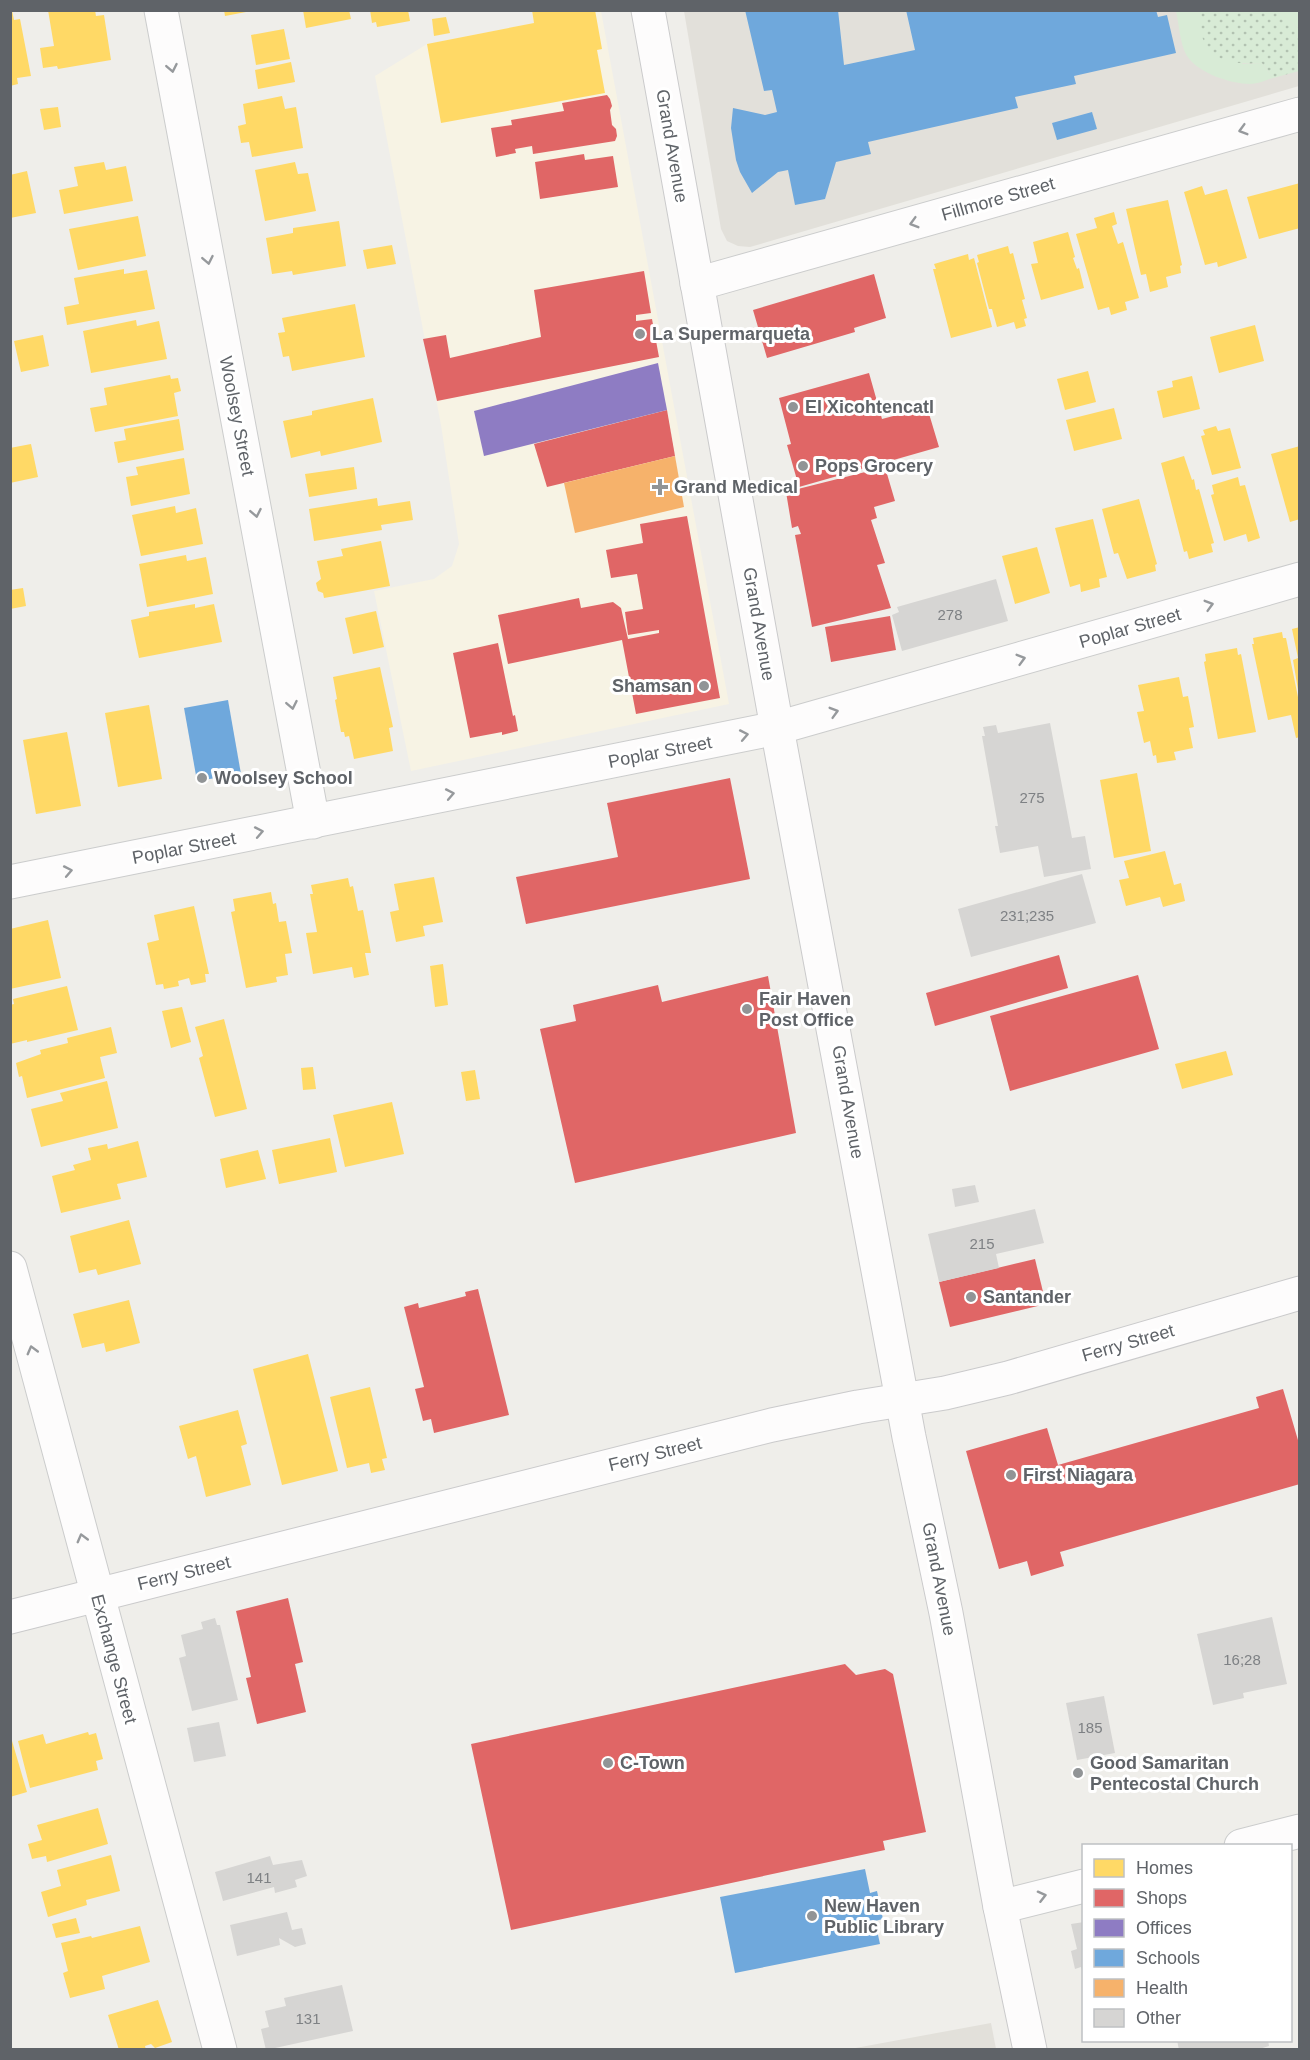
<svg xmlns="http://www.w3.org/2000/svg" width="1310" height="2060" viewBox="0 0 1310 2060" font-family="Arial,sans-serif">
	<defs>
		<pattern id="park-dots" width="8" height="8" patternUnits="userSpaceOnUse" patternTransform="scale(1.5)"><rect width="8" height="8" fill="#d8ebd6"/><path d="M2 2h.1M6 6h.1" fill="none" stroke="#b2c2b1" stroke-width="1.8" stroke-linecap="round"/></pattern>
	</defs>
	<rect width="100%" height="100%" fill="#efeeea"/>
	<polygon fill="#f7f3e4" points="532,11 601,11 729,704 411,771 374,591 434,579 452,566 459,544 441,425 375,76 427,44 534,23"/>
	<g fill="#e2e0da">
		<polygon points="684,11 1299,11 1299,86 750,247 738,246 727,241 721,229"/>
		<polygon points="991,2023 996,2049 850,2049"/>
	</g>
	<g fill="#d8ebd6">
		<path d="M1176,11H1197L1199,15L1243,64L1262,63L1273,78C1266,80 1258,84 1250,84C1231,84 1198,73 1187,56C1180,45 1179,24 1176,11Z"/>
		<polygon points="1278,11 1299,11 1299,29"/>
	</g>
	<path fill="url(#park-dots)" d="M1197,11H1278L1299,29V71L1273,78L1262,63C1239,64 1214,65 1203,39C1199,30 1200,20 1197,11Z"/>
	<g fill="#ffd966">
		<polygon points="10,10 12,10 14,20 20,19 31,76 17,78 18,84 10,86"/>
		<polygon points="48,10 95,10 96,16 104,15 111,60 58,69 57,66 43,68 40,48 54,46"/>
		<polygon points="224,10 246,10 246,12 225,16"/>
		<polygon points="303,10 349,10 351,19 306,28"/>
		<polygon points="370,10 408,10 410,21 377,27 376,22 372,23"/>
		<polygon points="532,10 595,10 602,49 597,50 605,93 441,123 427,44 534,23"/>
		<polygon points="446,17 450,33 434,36 432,19"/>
		<polygon points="284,29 290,59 256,65 251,35"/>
		<polygon points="291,62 295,82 258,89 255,70"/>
		<polygon points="282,96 285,109 296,107 303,148 252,157 249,142 241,143 238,126 246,124 243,104"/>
		<polygon points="58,107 61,127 44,130 40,109"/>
		<polygon points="104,162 106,170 126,166 133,201 64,214 59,190 78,186 74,167"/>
		<polygon points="295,162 298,174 308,173 316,211 265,221 255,170"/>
		<polygon points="27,171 36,213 10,218 10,175"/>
		<polygon points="1300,183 1300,228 1259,239 1247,197"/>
		<polygon points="1202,186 1205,195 1227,189 1247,258 1218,267 1217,262 1205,265 1184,192"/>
		<polygon points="1168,200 1182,265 1180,266 1181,273 1166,277 1168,287 1150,292 1146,274 1141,275 1126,209"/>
		<polygon points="1114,212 1117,224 1112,226 1118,244 1123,242 1139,298 1125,302 1127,310 1111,315 1109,307 1098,310 1076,234 1097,228 1094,218"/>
		<polygon points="138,216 146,256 78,270 69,229"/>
		<polygon points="339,221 346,266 293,275 292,271 272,274 266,238 293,233 293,228"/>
		<polygon points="1068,232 1075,257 1073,258 1077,269 1079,268 1084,288 1041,300 1031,264 1038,263 1033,242"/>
		<polygon points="392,245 396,264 367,269 363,250"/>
		<polygon points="1008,246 1010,254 1013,253 1025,299 1022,300 1027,318 1024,319 1026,326 1016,329 1014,322 997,327 992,309 989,309 977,263 979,262 977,255"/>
		<polygon points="968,254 969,260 974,258 992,327 951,338 933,269 936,269 934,264"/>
		<polygon points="124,269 124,274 147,270 155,309 67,325 64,307 79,304 74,278"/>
		<polygon points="355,304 365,357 292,371 289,356 283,357 278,333 285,332 282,318"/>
		<polygon points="136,320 137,326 159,321 167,359 91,373 83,331"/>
		<polygon points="1255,325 1264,361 1219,373 1210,337"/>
		<polygon points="43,335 49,366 21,372 14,341"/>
		<polygon points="1088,371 1096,402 1065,410 1057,379"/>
		<polygon points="170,375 171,379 178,378 181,391 174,393 178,416 95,432 90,408 107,405 104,388"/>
		<polygon points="1192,376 1200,409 1163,418 1157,391 1173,387 1172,381"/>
		<polygon points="373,398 382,442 321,456 320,451 291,458 283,421 312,415 312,411"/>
		<polygon points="1114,408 1122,439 1074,451 1066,420"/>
		<polygon points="179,419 184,450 118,463 114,442 126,440 124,429"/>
		<polygon points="1216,426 1218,431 1230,428 1241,468 1212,475 1201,436 1205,435 1203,430"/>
		<polygon points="31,444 38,477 10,483 10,448"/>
		<polygon points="1300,446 1300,519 1290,522 1271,454"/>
		<polygon points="1184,456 1192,480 1194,479 1196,490 1199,489 1214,543 1211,544 1213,552 1189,559 1187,551 1184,552 1161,463"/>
		<polygon points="184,458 190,494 131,506 126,477 138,475 136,467"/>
		<polygon points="354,467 357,489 309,497 305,474"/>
		<polygon points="1238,477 1240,486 1245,485 1260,538 1248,542 1246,534 1224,541 1211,495 1214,494 1212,485"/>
		<polygon points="377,498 378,506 410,501 413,520 381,525 382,530 314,541 309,509"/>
		<polygon points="1139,499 1157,564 1155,565 1156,571 1127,579 1118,553 1114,554 1102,509"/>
		<polygon points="175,506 176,513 196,508 203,544 141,556 132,515"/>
		<polygon points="1093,519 1107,577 1099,579 1100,587 1081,592 1080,584 1070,587 1055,528"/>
		<polygon points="381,541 390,586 324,598 323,593 318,591 316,583 321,579 317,561 343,556 341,549"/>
		<polygon points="1037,547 1050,593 1015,604 1002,556"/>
		<polygon points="186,555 187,561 206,557 213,594 147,607 139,564"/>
		<polygon points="23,588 26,606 10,609 10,590"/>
		<polygon points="195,604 195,608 214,604 222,642 139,658 131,620 149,616 149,612"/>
		<polygon points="376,611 384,647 353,654 345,618"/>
		<polygon points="1300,627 1300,689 1298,690 1293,660 1298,658 1292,629"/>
		<polygon points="1282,632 1283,638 1286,638 1300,707 1300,737 1296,738 1291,715 1268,720 1252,644 1254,644 1253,638"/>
		<polygon points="1237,648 1238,655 1241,654 1256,732 1218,739 1204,662 1206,661 1205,654"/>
		<polygon points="380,667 393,727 389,728 393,751 354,759 349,736 345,737 344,732 341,732 335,700 337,699 333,677"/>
		<polygon points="1179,677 1183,697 1188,696 1194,727 1189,728 1193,748 1174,752 1176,760 1157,763 1156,755 1153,756 1150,741 1144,743 1137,712 1144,711 1138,685"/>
		<polygon points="149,705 162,779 118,787 105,713"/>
		<polygon points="67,732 81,806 36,814 23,740"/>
		<polygon points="1137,773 1151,851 1114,858 1100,780"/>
		<polygon points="1165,851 1174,885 1181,883 1185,901 1163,907 1160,897 1126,906 1119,880 1129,878 1124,861"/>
		<polygon points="434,877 443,922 423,926 425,936 396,942 390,912 399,910 394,884"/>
		<polygon points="348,878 350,887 353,886 358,911 363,910 371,953 365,953 369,975 354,978 352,967 313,974 306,933 317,932 310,894 313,894 311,885"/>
		<polygon points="271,892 273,904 276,903 279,922 286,921 292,953 285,954 288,975 276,977 277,982 246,988 231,912 235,911 233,899"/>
		<polygon points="194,906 209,974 205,974 206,982 191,985 189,978 178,981 179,986 164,989 163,984 156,985 147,943 159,940 154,915"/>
		<polygon points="48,920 61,978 10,989 10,929"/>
		<polygon points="443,964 448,1005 435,1007 430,966"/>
		<polygon points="67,986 78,1030 27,1042 27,1040 10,1044 10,1005 14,1004 13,999"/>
		<polygon points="182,1007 191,1042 171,1048 162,1011"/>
		<polygon points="224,1019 247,1109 215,1117 199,1058 203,1056 195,1027"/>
		<polygon points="111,1027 117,1053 100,1057 105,1078 27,1098 22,1076 19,1077 16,1063 41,1054 40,1050 68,1043 67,1038"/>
		<polygon points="1226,1051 1233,1075 1182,1089 1175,1064"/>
		<polygon points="313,1067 316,1089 303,1090 301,1068"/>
		<polygon points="475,1070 480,1099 466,1101 461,1072"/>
		<polygon points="107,1081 118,1128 41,1147 31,1109 63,1101 60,1093"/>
		<polygon points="392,1102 404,1154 345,1167 333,1115"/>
		<polygon points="330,1138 337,1172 279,1184 272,1150"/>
		<polygon points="138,1141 147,1177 117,1184 121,1199 61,1213 52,1176 75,1170 73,1165 91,1160 88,1148 107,1144 108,1149"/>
		<polygon points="258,1150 266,1179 226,1188 220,1159"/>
		<polygon points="129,1220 141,1264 98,1275 96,1269 79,1273 70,1236"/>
		<polygon points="129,1300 140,1343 106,1352 104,1343 82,1348 73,1314"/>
		<polygon points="308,1354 338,1471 282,1485 253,1369"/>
		<polygon points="370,1387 387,1458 382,1459 385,1470 371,1473 369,1463 347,1468 330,1397"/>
		<polygon points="238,1410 247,1444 241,1446 251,1485 206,1497 196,1456 188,1459 179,1426"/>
		<polygon points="88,1732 89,1735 96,1733 103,1759 96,1761 98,1770 30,1788 18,1741 43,1734 46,1744"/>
		<polygon points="10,1734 27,1792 10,1797"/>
		<polygon points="98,1808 108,1844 47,1862 46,1856 32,1859 28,1844 42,1840 37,1825"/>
		<polygon points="111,1855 120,1891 86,1900 87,1905 48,1917 41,1892 61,1886 57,1870"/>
		<polygon points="76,1918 80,1933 56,1938 52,1924"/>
		<polygon points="140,1926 150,1962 102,1976 105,1989 70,1998 63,1973 68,1971 61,1943 91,1936 92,1938"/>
		<polygon points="158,2000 172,2042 155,2048 151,2044 145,2046 146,2050 119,2050 108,2015"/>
	</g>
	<g fill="#e06666">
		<polygon points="607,95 610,99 612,106 610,110 612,125 616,129 617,136 615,141 533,154 532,146 515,149 516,153 496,157 491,128 512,125 511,120 564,111 562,103"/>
		<polygon points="584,154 585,160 613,156 618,187 540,199 535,162"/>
		<polygon points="644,271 651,313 636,315 636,321 652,319 659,357 437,401 423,339 446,335 450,358 541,337 534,290"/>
		<polygon points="874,274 886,318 854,328 855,332 767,358 753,310"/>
		<polygon points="869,373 882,419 927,407 939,447 799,487 787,445 791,444 779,398"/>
		<polygon points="667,410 675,456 547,487 534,444"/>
		<polygon points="885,467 895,501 874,507 877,518 871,520 885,563 877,565 891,608 812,627 795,535 801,534 798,526 792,528 786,492"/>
		<polygon points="687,516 720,698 636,714 622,640 508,664 498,615 579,598 581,608 613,602 621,608 628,639 659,633 659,630 628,635 625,612 643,609 637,574 611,578 606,550 643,543 640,524"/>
		<polygon points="890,616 896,650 831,662 825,627"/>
		<polygon points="498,643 513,716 515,715 518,731 502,735 502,732 470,738 453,653"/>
		<polygon points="730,778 750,879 526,924 516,877 618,857 607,803"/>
		<polygon points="1059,955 1068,988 935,1026 926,993"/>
		<polygon points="1138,975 1159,1049 1010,1091 990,1016"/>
		<polygon points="768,976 796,1133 575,1183 540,1029 576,1021 573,1005 658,985 662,1002"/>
		<polygon points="1035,1259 1046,1304 950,1327 939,1282"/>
		<polygon points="478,1289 509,1415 434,1433 431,1419 423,1421 415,1389 424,1387 404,1307 418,1303 419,1308 466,1296 465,1292"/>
		<polygon points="1283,1389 1300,1447 1300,1484 1060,1552 1064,1566 1031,1576 1027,1561 999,1569 966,1451 1047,1428 1058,1465 1259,1408 1256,1397"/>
		<polygon points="288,1598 303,1662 295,1664 306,1712 257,1724 246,1678 251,1677 236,1611"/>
		<polygon points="845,1664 856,1675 885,1669 893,1674 926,1832 883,1841 885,1850 511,1930 471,1744"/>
	</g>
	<polygon fill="#8e7cc3" points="658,363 667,410 484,456 474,411"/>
	<g fill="#6fa8dc">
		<polygon points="745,10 838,10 844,65 915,50 906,10 1156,10 1158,17 1167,15 1176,53 1074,76 1076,84 1015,97 1018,108 868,142 871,154 836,162 825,199 795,205 788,170 778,172 752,193 740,172 736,160 731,128 733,108 765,115 777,112 772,90 764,91"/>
		<polygon points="1092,112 1097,129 1057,140 1052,123"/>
		<polygon points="228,700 241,774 197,781 184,708"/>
		<polygon points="865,1869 870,1893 877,1891 883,1919 875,1921 880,1944 735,1973 720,1897"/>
	</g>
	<polygon fill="#f6b26b" points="675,456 684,507 575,533 564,483"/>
	<g fill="#d6d5d3">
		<polygon points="996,579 1008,621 902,651 892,615 899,612 897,607"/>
		<polygon points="1050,723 1072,838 1085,836 1091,869 1044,877 1038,846 1000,853 995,826 998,826 982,736 985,736 983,727 996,725 998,733"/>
		<polygon points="1082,874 1096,923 971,957 958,909"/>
		<polygon points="975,1185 979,1202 955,1207 952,1189"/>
		<polygon points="1035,1209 1044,1243 996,1254 999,1268 939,1282 928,1234"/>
		<polygon points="1272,1617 1287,1684 1243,1693 1244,1698 1213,1705 1197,1634"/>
		<polygon points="215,1618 217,1625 220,1625 238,1700 192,1711 179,1658 186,1656 181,1635 203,1629 201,1622"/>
		<polygon points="1104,1696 1115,1753 1077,1760 1066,1703"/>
		<polygon points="219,1722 226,1756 194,1762 187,1728"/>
		<polygon points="270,1856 273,1865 302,1860 307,1876 295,1880 297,1887 275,1893 274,1887 223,1901 215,1872"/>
		<polygon points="287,1912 292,1930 302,1928 306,1944 295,1947 279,1938 280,1945 237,1956 230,1925"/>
		<polygon points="1084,1922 1084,1973 1083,1973 1081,1967 1075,1969 1071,1951 1077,1949 1071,1924"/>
		<polygon points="342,1985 353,2031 266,2050 261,2029 269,2027 265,2011 286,2006 284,1998"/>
		<polygon points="1177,2040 1268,2040 1269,2046 1256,2050 1179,2050"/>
	</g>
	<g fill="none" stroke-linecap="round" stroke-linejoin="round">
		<defs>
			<g id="minor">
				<polyline points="161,10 313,822"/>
				<polyline points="697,284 1300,114"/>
				<polyline points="10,882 777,728 1300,579"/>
				<polyline points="10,1268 220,2050"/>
				<polyline points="1241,1846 1300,1831"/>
				<polyline points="1000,1907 1084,1886"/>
			</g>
			<g id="secondary">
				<polyline points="648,10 777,728 909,1437 946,1613 1000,1907 1030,2050"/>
				<polyline points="10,1617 772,1425 858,1407 945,1393 1008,1378 1300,1293"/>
			</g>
		</defs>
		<use href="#minor" stroke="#cbcccc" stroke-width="35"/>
		<use href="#secondary" stroke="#cacacb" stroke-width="35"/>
		<use href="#minor" stroke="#fdfcfc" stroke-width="33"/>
		<use href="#secondary" stroke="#fdfcfc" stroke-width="33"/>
	</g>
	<defs><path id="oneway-chevron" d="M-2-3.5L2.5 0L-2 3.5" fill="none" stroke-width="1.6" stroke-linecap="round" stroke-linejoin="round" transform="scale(1.5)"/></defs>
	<g stroke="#96999c">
		<use href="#oneway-chevron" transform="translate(172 68) rotate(79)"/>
		<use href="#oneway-chevron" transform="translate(1243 130) rotate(164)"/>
		<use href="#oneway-chevron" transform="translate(914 223) rotate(164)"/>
		<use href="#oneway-chevron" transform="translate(208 260) rotate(79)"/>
		<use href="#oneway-chevron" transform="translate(256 513) rotate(79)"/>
		<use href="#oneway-chevron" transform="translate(1209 605) rotate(-16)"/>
		<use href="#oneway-chevron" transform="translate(1021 659) rotate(-16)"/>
		<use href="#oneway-chevron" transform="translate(292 705) rotate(79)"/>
		<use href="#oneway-chevron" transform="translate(834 712) rotate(-16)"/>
		<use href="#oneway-chevron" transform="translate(744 735) rotate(-11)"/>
		<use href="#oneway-chevron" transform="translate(450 794) rotate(-11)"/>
		<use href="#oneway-chevron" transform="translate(259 832) rotate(-11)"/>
		<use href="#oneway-chevron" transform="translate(68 871) rotate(-11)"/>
		<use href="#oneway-chevron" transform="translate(32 1350) rotate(-105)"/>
		<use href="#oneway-chevron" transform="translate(82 1538) rotate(-105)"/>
		<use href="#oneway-chevron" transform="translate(1042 1896) rotate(-14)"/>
	</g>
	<g fill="#919496" stroke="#fff" stroke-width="2">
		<circle cx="640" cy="334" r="6"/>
		<circle cx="793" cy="407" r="6"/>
		<circle cx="803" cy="466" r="6"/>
		<path d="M657 478h6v6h6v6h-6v6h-6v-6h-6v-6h6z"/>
		<circle cx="704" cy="686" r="6"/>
		<circle cx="202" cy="778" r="6"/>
		<circle cx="747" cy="1009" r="6"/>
		<circle cx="971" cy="1297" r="6"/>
		<circle cx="1011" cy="1475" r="6"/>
		<circle cx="608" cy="1763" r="6"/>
		<circle cx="1078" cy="1773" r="6"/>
		<circle cx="812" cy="1916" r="6"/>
	</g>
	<g text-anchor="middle" stroke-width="6" stroke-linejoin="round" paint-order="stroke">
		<g font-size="15" fill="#7e8184">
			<text x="950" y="620">278</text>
			<text x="1032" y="803">275</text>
			<text x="1027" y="921">231;235</text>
			<text x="982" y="1249">215</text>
			<text x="1242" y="1665">16;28</text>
			<text x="1090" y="1733">185</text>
			<text x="259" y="1883">141</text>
			<text x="308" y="2024">131</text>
		</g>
		<g font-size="18" fill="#5f6368" stroke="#fff">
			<text transform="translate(672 146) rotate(80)" y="6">Grand Avenue</text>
			<text transform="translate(998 199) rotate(-16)" y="6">Fillmore Street</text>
			<text transform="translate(237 416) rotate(79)" y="6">Woolsey Street</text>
			<text transform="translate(759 624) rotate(80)" y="6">Grand Avenue</text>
			<text transform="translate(1130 628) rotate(-16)" y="6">Poplar Street</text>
			<text transform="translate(660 752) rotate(-11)" y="6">Poplar Street</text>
			<text transform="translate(184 848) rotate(-11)" y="6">Poplar Street</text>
			<text transform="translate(848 1102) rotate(80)" y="6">Grand Avenue</text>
			<text transform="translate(1128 1343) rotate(-16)" y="6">Ferry Street</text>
			<text transform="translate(655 1454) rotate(-14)" y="6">Ferry Street</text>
			<text transform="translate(184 1573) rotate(-14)" y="6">Ferry Street</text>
			<text transform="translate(939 1579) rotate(79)" y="6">Grand Avenue</text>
			<text transform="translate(114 1659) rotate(75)" y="6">Exchange Street</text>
		</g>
		<g font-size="18" font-weight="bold" fill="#5f6368" stroke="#fff" text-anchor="start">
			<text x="652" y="340">La Supermarqueta</text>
			<text x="805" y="413">El Xicohtencatl</text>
			<text x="815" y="472">Pops Grocery</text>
			<text x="674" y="493">Grand Medical</text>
			<text x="692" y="692" text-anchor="end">Shamsan</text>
			<text x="214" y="784">Woolsey School</text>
			<text x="759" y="1005">Fair Haven<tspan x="759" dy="21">Post Office</tspan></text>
			<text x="983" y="1303">Santander</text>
			<text x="1023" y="1481">First Niagara</text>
			<text x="620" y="1769">C-Town</text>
			<text x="1090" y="1769">Good Samaritan<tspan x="1090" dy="21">Pentecostal Church</tspan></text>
			<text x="824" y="1912">New Haven<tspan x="824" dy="21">Public Library</tspan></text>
		</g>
	</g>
	<rect width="1310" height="2060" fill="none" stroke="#5f6368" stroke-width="24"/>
	<rect x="1082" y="1844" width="210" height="198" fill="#ffffff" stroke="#bfc1c3" stroke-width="1.5"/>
	<rect x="1094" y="1859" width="30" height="18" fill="#ffd966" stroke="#bfc1c3" stroke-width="1.5"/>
	<text x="1136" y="1874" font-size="18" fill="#5f6368">Homes</text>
	<rect x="1094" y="1889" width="30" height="18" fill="#e06666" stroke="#bfc1c3" stroke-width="1.5"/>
	<text x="1136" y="1904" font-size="18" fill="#5f6368">Shops</text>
	<rect x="1094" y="1919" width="30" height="18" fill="#8e7cc3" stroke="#bfc1c3" stroke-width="1.5"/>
	<text x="1136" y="1934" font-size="18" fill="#5f6368">Offices</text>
	<rect x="1094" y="1949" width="30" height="18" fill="#6fa8dc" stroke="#bfc1c3" stroke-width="1.5"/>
	<text x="1136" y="1964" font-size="18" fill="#5f6368">Schools</text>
	<rect x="1094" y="1979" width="30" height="18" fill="#f6b26b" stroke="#bfc1c3" stroke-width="1.5"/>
	<text x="1136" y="1994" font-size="18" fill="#5f6368">Health</text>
	<rect x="1094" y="2009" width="30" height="18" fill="#d6d5d3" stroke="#bfc1c3" stroke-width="1.5"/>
	<text x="1136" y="2024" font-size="18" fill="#5f6368">Other</text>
</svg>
